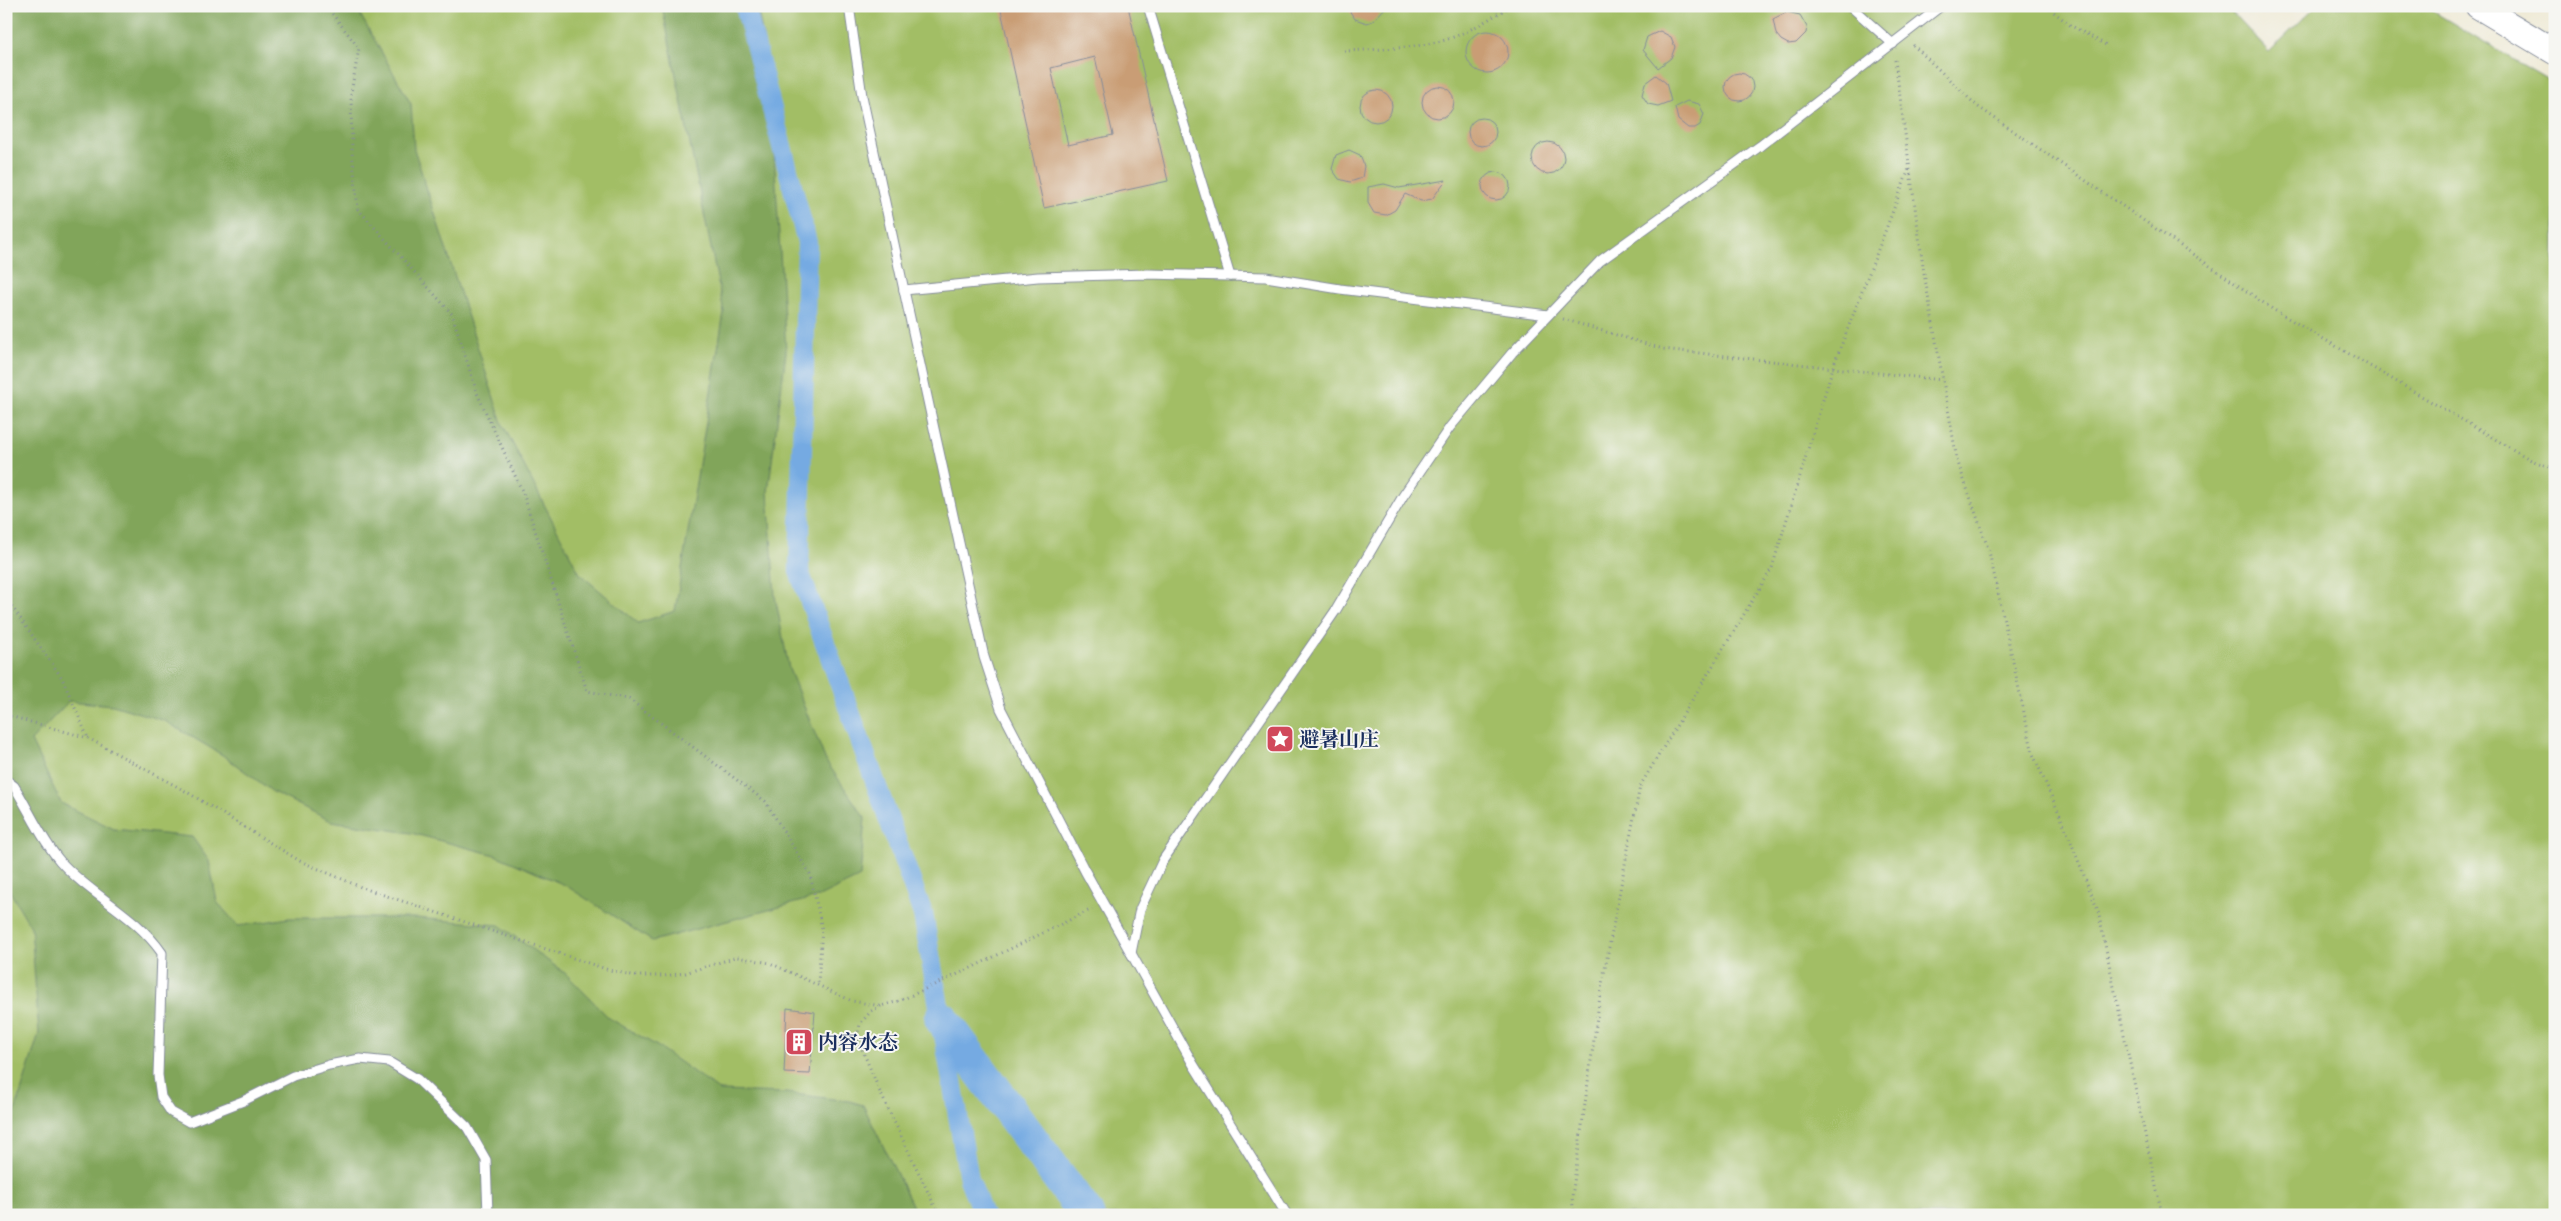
<svg xmlns="http://www.w3.org/2000/svg" width="2561" height="1221" viewBox="0 0 2561 1221" font-family="'Gentium Book Plus','Noto Serif SC',serif">
	<rect width="100%" height="100%" fill="#f6f6f2"/>
	<filter id="ink" filterUnits="userSpaceOnUse"><feTurbulence type="fractalNoise" baseFrequency=".02" numOctaves="2"/><feDisplacementMap in="SourceGraphic" scale="10" xChannelSelector="R" yChannelSelector="G"/><feConvolveMatrix kernelMatrix="1 2 1 2 8 2 1 2 1" color-interpolation-filters="sRGB"/></filter>
	<filter id="wash" filterUnits="userSpaceOnUse"><feTurbulence type="fractalNoise" baseFrequency=".0096" numOctaves="4" result="noise"/><feDisplacementMap in="SourceGraphic" scale="20" xChannelSelector="R" yChannelSelector="G"/><feGaussianBlur stdDeviation="1.12" result="paint"/><feColorMatrix in="noise" values="0 0 0 0 0 0 0 0 0 0 0 0 0 0 0 0 0 1.4 0 .05"/><feComposite in="paint" operator="in"/></filter>
	<g filter="url(#wash)">
		<rect width="100%" height="100%" fill="#efead6"/>
		<polygon fill="#a2be65" stroke="#5e7662" points="6,6 2226,6 2269,52 2316,6 2424,6 2555,84 2555,1215 6,1215"/>
		<polygon fill="#81a55a" stroke="#4e6a5c" points="6,6 359,6 361,16 411,104 414,149 502,423 580,574 638,623 675,611 724,312 662,6 757,6 769,68 786,352 768,492 775,596 789,669 826,761 865,818 860,877 821,896 652,941 565,885 495,855 411,833 331,821 273,792 224,756 165,721 113,705 69,701 31,741 61,803 114,829 192,837 209,861 217,902 238,926 289,918 415,918 499,925 566,974 609,1018 657,1046 720,1091 786,1093 849,1101 863,1105 917,1215 6,1215 6,1121 14,1115 39,1033 31,927 6,885"/>
		<g fill="none" stroke-linecap="round" stroke-linejoin="round">
			<polyline stroke="#74aae2" stroke-width="20" points="745,6 807,242 799,571 923,914 969,1179 983,1215"/>
			<polyline stroke="#74aae2" stroke-width="35" points="942,1019 1087,1215"/>
		</g>
		<g id="blocks">
			<g fill="#c99d75" fill-rule="evenodd">
				<path d="M1016,6H1128L1168,181L1044,208L1001,10ZM1095,57L1113,135L1068,145L1051,68Z"/>
				<polygon points="1346,6 1387,6 1373,21 1367,23 1355,19"/>
				<polygon points="1787,12 1800,15 1807,27 1806,33 1796,43 1788,44 1781,40 1776,34 1773,19"/>
				<circle cx="1487" cy="52" r="21"/>
				<polygon points="1660,31 1671,37 1675,47 1671,58 1658,68 1643,50 1647,37"/>
				<circle cx="1739" cy="87" r="14"/>
				<polygon points="1656,75 1666,83 1671,101 1658,106 1648,104 1642,95 1645,83"/>
				<circle cx="1438" cy="102" r="16"/>
				<circle cx="1376" cy="106" r="16"/>
				<polygon points="1687,101 1699,104 1704,114 1700,125 1695,128 1688,128 1678,120 1675,107"/>
				<circle cx="1482" cy="132" r="14"/>
				<circle cx="1548" cy="158" r="16"/>
				<polygon points="1349,150 1360,155 1364,166 1362,178 1350,182 1339,179 1332,169 1336,155"/>
				<circle cx="1496" cy="186" r="14"/>
				<polygon points="1446,180 1432,199 1421,201 1405,194 1395,210 1386,215 1374,213 1368,203 1368,187 1384,184 1399,188"/>
				<polygon points="787,1008 815,1012 810,1074 784,1073"/>
			</g>
		</g>
	</g>
	<g filter="url(#ink)">
		<use href="#blocks" fill-opacity="0" stroke="#858c9a" stroke-width="1"/>
		<g fill="none" stroke-linecap="round" stroke-linejoin="round">
			<defs>
				<g id="service">
					<polyline points="849,6 862,96 931,415 984,657 1001,709 1085,871 1193,1064 1287,1215"/>
					<polyline points="1148,6 1230,276"/>
					<polyline points="1850,6 1893,44"/>
					<polyline points="904,290 1038,277 1148,274 1266,277 1340,289 1548,315"/>
					<path d="M6,780L14,786C29,810 41,839 60,861C91,896 134,913 162,953L158,1075L161,1097L171,1112L189,1122L243,1101L293,1076L329,1065L360,1059L389,1062L417,1079L467,1127L486,1160L488,1215"/>
					<polyline points="1131,953 1140,909 1163,860 1336,610 1403,496 1450,427 1512,353 1600,261 1760,146 1941,6"/>
				</g>
				<polyline id="secondary" points="2478,6 2555,52"/>
			</defs>
			<use href="#service" stroke="#858c9a" stroke-width="11"/>
			<use href="#secondary" stroke="#858c9a" stroke-width="27"/>
			<g stroke="#858c9a" stroke-width="3" stroke-dasharray="1 4" stroke-linecap="butt">
				<polyline points="326,6 359,48 351,93 352,152 358,209 452,314 477,393 523,493 587,691 629,699 765,801 810,874 822,929 818,983"/>
				<polyline points="2046,6 2070,25 2106,45"/>
				<polyline points="1913,45 1977,106 2274,310 2531,460 2555,469"/>
				<path d="M1344,51C1377,49 1412,49 1445,40C1467,33 1488,20 1507,8"/>
				<polyline points="1895,60 1924,273 1957,460 1989,551 2033,754 2065,827 2098,911 2162,1215"/>
				<polyline points="1563,319 1663,349 1942,380"/>
				<polyline points="6,598 62,678 88,738"/>
				<polyline points="6,715 88,738 187,792 300,861 363,888 609,970 636,976 664,976 685,973 737,957 770,963 852,1001 881,1006 899,1001 971,968 1092,909"/>
				<polyline points="881,1006 871,1011 860,1024 857,1037 880,1092 939,1215"/>
				<polyline points="1574,1215 1572,1197 1601,989 1640,786 1772,568 1833,367 1909,169"/>
			</g>
			<use href="#service" stroke="#fff" stroke-width="9"/>
			<use href="#secondary" stroke="#fff" stroke-width="25"/>
		</g>
	</g>
	<defs>
		<symbol id="sight-square" viewBox="-11 -11 22 22"><rect x="-9" y="-9" width="18" height="18" rx="4" fill="#d1495b" stroke="#f6f6f2"/><path d="M0-6L1.8-2.2L6-1.7L2.9 1.2L3.7 5.4L0 3.3L-3.7 5.4L-2.9 1.2L-6-1.7L-1.8-2.2Z" fill="#fff"/></symbol>
		<symbol id="building-square" viewBox="-11 -11 22 22"><rect x="-9" y="-9" width="18" height="18" rx="4" fill="#d1495b" stroke="#f6f6f2"/><path d="M-4-6H4V6H1V3H-1V6H-4ZM-2.5-4.3h1.7v1.8h-1.7ZM.8-4.3h1.7v1.8H.8ZM-2.5-1h1.7V.8h-1.7ZM.8-1h1.7V.8H.8Z" fill="#fff"/></symbol>
	</defs>
	<g fill-rule="evenodd">
		<use href="#sight-square" x="1264" y="723" width="32" height="32"/>
		<use href="#building-square" x="783" y="1026" width="32" height="32"/>
	</g>
	<g text-anchor="middle" stroke-width="4" stroke-linejoin="round" paint-order="stroke">
		<g font-size="20" font-weight="bold" fill="#1b2f5e" stroke="#f6f6f2" text-anchor="start">
			<text x="1299" y="746">避暑山庄</text>
			<text x="818" y="1049">内容水态</text>
		</g>
	</g>
	<rect width="2561" height="1221" fill="none" stroke="#f6f6f2" stroke-width="25"/>
</svg>
